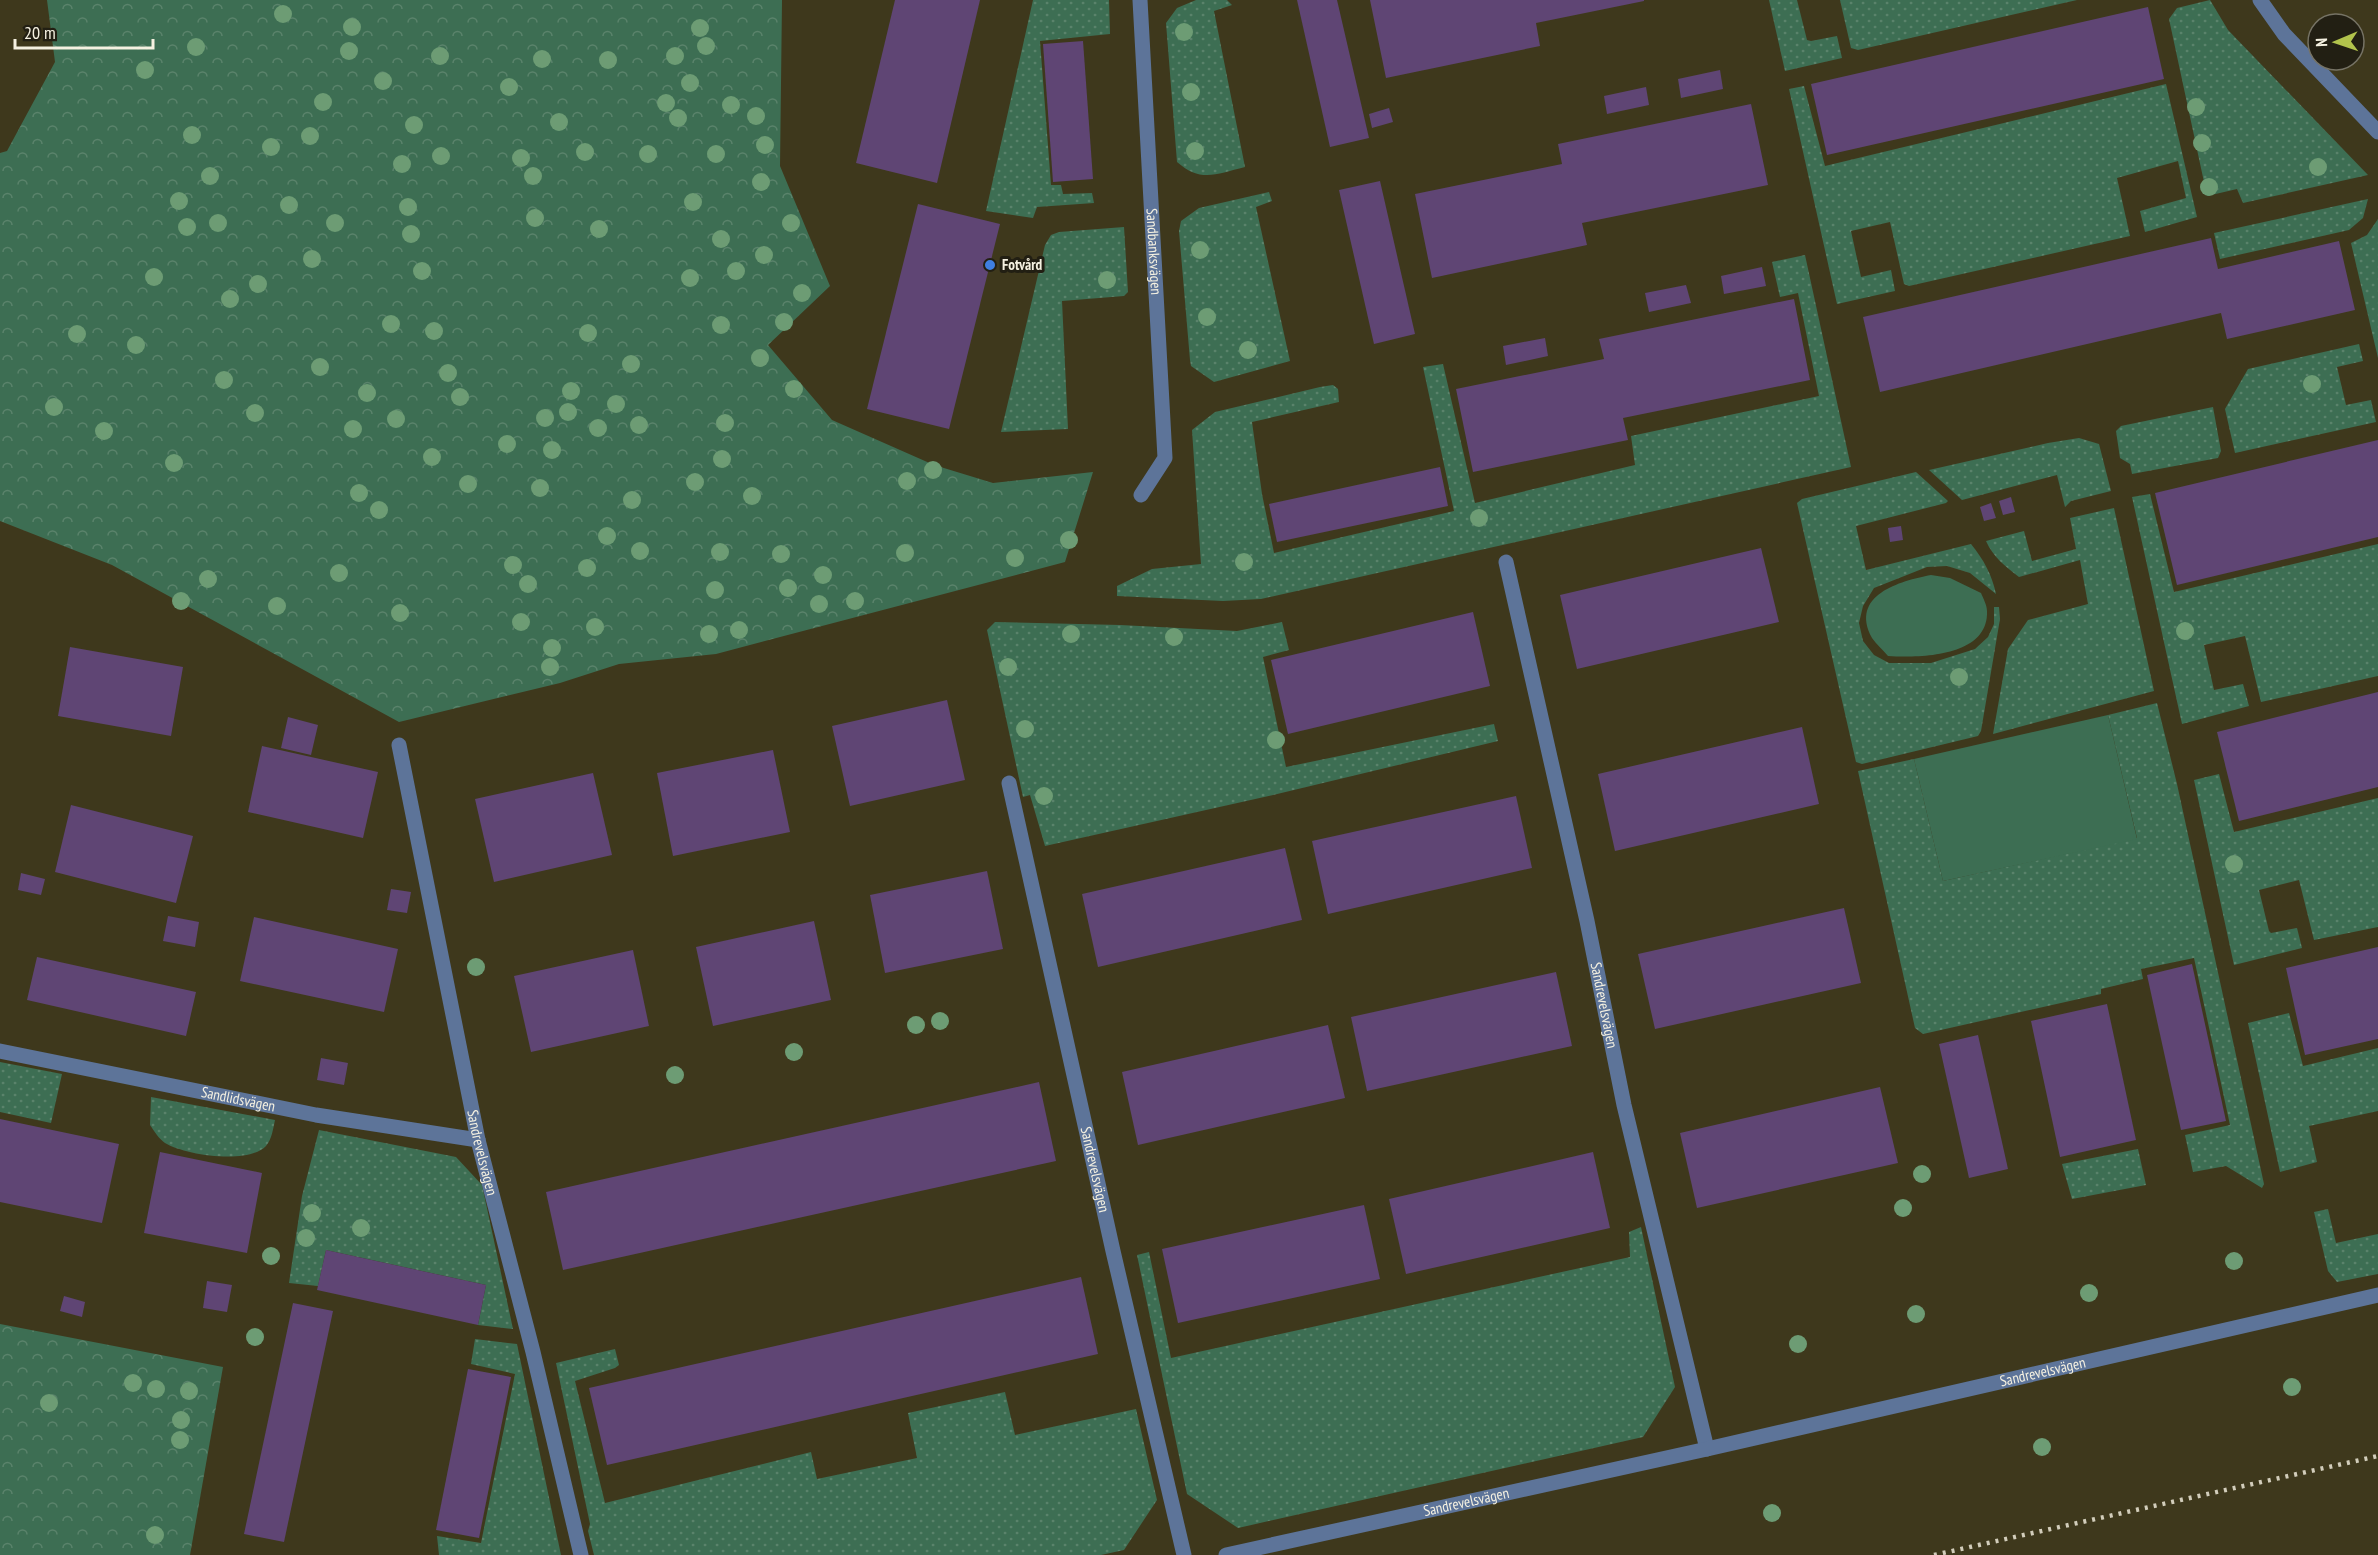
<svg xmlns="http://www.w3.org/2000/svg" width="2378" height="1555" viewBox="0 0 2378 1555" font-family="'PT Sans Narrow',sans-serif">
	<defs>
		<pattern id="grass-dots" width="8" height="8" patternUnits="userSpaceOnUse" patternTransform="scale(1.5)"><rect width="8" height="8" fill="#3d6e53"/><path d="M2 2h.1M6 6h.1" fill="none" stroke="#5a836b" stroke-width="1.8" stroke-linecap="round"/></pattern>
		<pattern id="forest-crowns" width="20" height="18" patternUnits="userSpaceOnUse" patternTransform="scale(1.5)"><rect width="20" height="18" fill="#3d6e53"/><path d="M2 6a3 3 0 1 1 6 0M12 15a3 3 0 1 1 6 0" fill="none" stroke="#5a836b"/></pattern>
	</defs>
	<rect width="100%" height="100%" fill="#3e381c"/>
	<g fill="url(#grass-dots)">
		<polygon points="1033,0 1109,0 1110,34 1040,41 1051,185 1061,185 1063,194 1092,193 1094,203 1037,207 1033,218 986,211"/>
		<path d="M1196,0H1227L1232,5L1214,11L1245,167C1216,174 1201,183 1177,162L1166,23L1177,8Z"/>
		<polygon points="1769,0 1797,0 1807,40 1811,41 1837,36 1842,58 1785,71"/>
		<polygon points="1840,0 2077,0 1858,50 1851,48"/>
		<polygon points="2210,0 2228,30 2368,175 2243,203 2237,189 2207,196 2169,19 2177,8"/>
		<polygon points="2166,84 2197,217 2145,232 2140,211 2186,198 2178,161 2117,178 2130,236 1909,286 1904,284 1890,222 1851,231 1861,277 1891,270 1895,291 1837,304 1789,89 1804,86 1825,166"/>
		<polygon points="1269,192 1272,201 1256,207 1290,361 1214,382 1191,366 1190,360 1179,231 1181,221 1199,208"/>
		<polygon points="2368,199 2363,218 2349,230 2220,259 2214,233"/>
		<polygon points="2378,219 2378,358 2351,243 2367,235"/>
		<polygon points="1124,227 1128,292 1124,296 1062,301 1068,429 1001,432 1045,245 1051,235 1059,232"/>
		<polygon points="1805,255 1851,467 1261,599 1223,601 1117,596 1117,586 1152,569 1201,564 1192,430 1215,412 1320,387 1333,385 1338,389 1339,402 1252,422 1262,494 1274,553 1454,511 1423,367 1443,364 1475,503 1635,465 1631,436 1819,396 1798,293 1780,297 1772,262"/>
		<polygon points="2359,344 2363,361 2337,367 2346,405 2371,400 2376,422 2235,453 2225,409 2248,369"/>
		<polygon points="2213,407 2221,451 2218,458 2132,474 2130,464 2120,458 2116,431 2121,426"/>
		<polygon points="2079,438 2099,444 2111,491 2071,501 2065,507 2057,475 1962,500 1929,470 2048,443"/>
		<path d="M1916,472L1948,501L1946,503L1856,526L1866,570L1971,544C1984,560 1992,575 1996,594L1970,573L1947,566L1927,567L1874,588L1863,606L1859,623L1863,641L1874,655L1889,663H1931L1975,649L1988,637L1994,624V607H1999L2000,619L1981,731L1978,736L1862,764L1856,762L1797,503L1802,499Z"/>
		<polygon points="2150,494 2174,592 2378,544 2378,676 2261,702 2245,636 2204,645 2214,690 2243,684 2249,706 2182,724 2132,497"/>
		<path d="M2114,508L2154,691L1993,734L2008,649L2028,620L2088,604L2080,560L2019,577C2005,566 1993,557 1986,541L2024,531L2032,561L2076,549L2070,518Z"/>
		<polygon points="995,622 1120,625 1237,631 1282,622 1289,650 1263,657 1286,767 1494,724 1498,741 1273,795 1045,846 1030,795 1023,797 987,630"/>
		<polygon points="2157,703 2177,784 2264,1184 2262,1188 2226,1166 2193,1172 2185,1135 2230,1125 2194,958 2141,969 2143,979 2101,989 2101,994 1923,1034 1915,1028 1858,771 1914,759 1943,881 2137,838 2108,715"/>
		<polygon points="2219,774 2234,832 2378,798 2378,927 2314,940 2299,880 2259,890 2269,931 2271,933 2297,928 2302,948 2234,965 2194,780"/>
		<polygon points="2289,1013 2303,1066 2378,1048 2378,1111 2309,1126 2317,1162 2280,1172 2248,1023"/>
		<polygon points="0,1062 62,1074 51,1123 0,1112"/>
		<path d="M151,1097L275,1120C273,1129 272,1139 266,1146C248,1165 185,1155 165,1143C159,1139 154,1131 150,1125Z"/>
		<polygon points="319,1130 456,1157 482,1185 513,1329 478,1325 486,1285 326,1250 318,1286 289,1283 302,1196"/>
		<polygon points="2138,1149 2146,1185 2072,1199 2062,1164"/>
		<polygon points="2328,1209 2336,1243 2378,1234 2378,1274 2337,1282 2328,1271 2314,1212"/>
		<polygon points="1641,1227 1675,1387 1643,1437 1238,1528 1187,1494 1137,1255 1149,1252 1171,1358 1630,1257 1629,1232"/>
		<polygon points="475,1339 517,1344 561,1555 439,1555 437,1536 481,1543 515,1374 471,1364"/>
		<polygon points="615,1349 619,1365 615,1368 575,1381 605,1503 811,1452 817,1479 917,1458 908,1413 1005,1392 1015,1435 1136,1409 1157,1500 1124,1550 1101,1555 594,1555 588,1531 590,1524 556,1363"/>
	</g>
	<g fill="url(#forest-crowns)">
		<polygon points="47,0 782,0 780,166 830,286 768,345 832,420 934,465 993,483 1093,472 1065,562 716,654 619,664 560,683 399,722 112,565 0,521 0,153 7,151 55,62"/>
		<polygon points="0,1324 223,1367 190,1555 0,1555"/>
	</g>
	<g fill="#3d6e53">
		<path d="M1931,575L1950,578L1981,593C1983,598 1987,605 1987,611C1989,657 1920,658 1888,656C1883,650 1876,644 1872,638C1849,595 1900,581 1931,575Z"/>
		<polygon points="2108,715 2137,839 1943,881 1914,759"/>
	</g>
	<g fill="#5f4574">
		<polygon points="895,0 980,0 937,183 856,163"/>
		<polygon points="1297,0 1337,0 1369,138 1330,147"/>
		<polygon points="1370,0 1644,0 1644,1 1536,23 1540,46 1386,78"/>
		<polygon points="2148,7 2164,79 1827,155 1811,84"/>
		<polygon points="1083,41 1093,179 1053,182 1043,44"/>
		<polygon points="1720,70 1723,89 1681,98 1678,79"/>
		<polygon points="1646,87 1649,105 1607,114 1604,96"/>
		<polygon points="1751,104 1768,185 1582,223 1587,245 1432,278 1415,194 1562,164 1558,144"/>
		<polygon points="1389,108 1393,122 1372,128 1369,114"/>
		<polygon points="1380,181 1415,334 1374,344 1339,190"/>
		<polygon points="918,204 1000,224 949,429 867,409"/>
		<polygon points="2211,238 2218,269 2339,241 2355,310 2227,339 2221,313 1880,392 1863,317"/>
		<polygon points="1762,267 1766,286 1724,294 1721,276"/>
		<polygon points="1686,285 1691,303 1649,312 1645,293"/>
		<polygon points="1794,299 1810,380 1623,418 1628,440 1473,472 1456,389 1604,359 1599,339"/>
		<polygon points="1545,338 1548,356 1506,365 1503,346"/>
		<polygon points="2378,440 2378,537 2177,585 2155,493"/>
		<polygon points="1440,467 1448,506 1277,542 1269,504"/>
		<polygon points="2011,497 2015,512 2003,515 1999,501"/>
		<polygon points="1991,503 1996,518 1984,521 1980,507"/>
		<polygon points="1901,526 1903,540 1890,542 1888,528"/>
		<polygon points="1761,548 1779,622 1577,669 1560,595"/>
		<polygon points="1473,612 1490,686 1288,734 1271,660"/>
		<polygon points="70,647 183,667 171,736 58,716"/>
		<polygon points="2378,692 2378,787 2239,821 2217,732"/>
		<polygon points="947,700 965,780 850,806 832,726"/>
		<polygon points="288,717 318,725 311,755 281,748"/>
		<polygon points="1802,727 1819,804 1615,851 1598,774"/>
		<polygon points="262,746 378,772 363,838 248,812"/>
		<polygon points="773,750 790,832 673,856 657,773"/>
		<polygon points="593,773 612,855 494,882 475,799"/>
		<polygon points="1516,796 1532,868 1328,914 1312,841"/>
		<polygon points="71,805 193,836 176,903 55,872"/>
		<polygon points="1285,848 1302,920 1098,967 1082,894"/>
		<polygon points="987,871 1003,949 885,973 870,895"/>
		<polygon points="21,873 45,879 41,895 18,890"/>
		<polygon points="391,889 411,892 407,913 387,910"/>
		<polygon points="1844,908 1861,983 1655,1029 1638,954"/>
		<polygon points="168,916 199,922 195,947 163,941"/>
		<polygon points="254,917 398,949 384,1012 240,981"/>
		<polygon points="814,921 831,1000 713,1026 696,947"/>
		<polygon points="2378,947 2378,1039 2305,1055 2286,968"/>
		<polygon points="633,950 649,1026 531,1052 514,976"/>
		<polygon points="37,957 196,992 186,1036 27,1000"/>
		<polygon points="2192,964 2226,1121 2181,1130 2147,975"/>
		<polygon points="1556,972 1572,1046 1367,1091 1351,1017"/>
		<polygon points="2107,1004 2136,1140 2060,1157 2031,1021"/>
		<polygon points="1328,1025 1345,1098 1138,1145 1122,1072"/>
		<polygon points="1978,1035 2008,1169 1969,1178 1939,1044"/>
		<polygon points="321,1058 348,1063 344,1085 317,1080"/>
		<polygon points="1039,1082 1056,1161 563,1270 546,1192"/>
		<polygon points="1880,1087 1898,1163 1697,1208 1680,1133"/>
		<polygon points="0,1119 119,1144 102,1223 0,1202"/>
		<polygon points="160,1152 262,1173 247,1253 144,1233"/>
		<polygon points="1593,1152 1610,1228 1406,1274 1389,1199"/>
		<polygon points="1364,1205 1380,1279 1178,1323 1162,1249"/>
		<polygon points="326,1250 486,1285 478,1325 317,1290"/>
		<polygon points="1081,1277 1098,1354 607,1465 589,1388"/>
		<polygon points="207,1281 232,1285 227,1312 203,1308"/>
		<polygon points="64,1296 85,1302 82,1317 60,1311"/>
		<polygon points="293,1303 333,1311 284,1542 244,1534"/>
		<polygon points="468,1369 511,1377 479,1538 436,1530"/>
	</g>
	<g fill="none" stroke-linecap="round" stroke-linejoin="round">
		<g stroke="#5d7499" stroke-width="15">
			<path id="s1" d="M1140,0L1165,458L1141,495"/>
			<polyline points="2260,0 2284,34 2378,132"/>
			<path id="s2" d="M1506,562L1587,921L1624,1105L1707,1449"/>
			<path id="s3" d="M399,745L478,1140L533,1352L581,1555"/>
			<path id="s4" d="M1009,783L1113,1251L1184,1555"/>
			<path id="s5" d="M0,1051L316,1115L478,1140"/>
			<path id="s6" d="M1226,1555L1707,1449L2378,1295"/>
		</g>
		<polyline stroke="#d2cdbb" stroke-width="4.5" stroke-dasharray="3 6" stroke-linecap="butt" points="1934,1555 2378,1456"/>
	</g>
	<g fill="#6d9c74">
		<circle cx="283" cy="14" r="9"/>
		<circle cx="352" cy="27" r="9"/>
		<circle cx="700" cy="28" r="9"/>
		<circle cx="1184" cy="32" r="9"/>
		<circle cx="706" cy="46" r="9"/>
		<circle cx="196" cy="47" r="9"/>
		<circle cx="349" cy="51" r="9"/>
		<circle cx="440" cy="56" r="9"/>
		<circle cx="675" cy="56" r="9"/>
		<circle cx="542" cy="59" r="9"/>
		<circle cx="608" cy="60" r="9"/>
		<circle cx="145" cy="70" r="9"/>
		<circle cx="383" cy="81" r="9"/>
		<circle cx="690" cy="83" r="9"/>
		<circle cx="509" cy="87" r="9"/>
		<circle cx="1191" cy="92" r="9"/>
		<circle cx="323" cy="102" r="9"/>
		<circle cx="666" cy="103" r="9"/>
		<circle cx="731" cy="105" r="9"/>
		<circle cx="2196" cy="107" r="9"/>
		<circle cx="756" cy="116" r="9"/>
		<circle cx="678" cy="118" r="9"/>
		<circle cx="559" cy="122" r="9"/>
		<circle cx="414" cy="125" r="9"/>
		<circle cx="192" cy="135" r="9"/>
		<circle cx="310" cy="136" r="9"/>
		<circle cx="2202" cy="143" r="9"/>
		<circle cx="765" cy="145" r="9"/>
		<circle cx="271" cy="147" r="9"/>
		<circle cx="1195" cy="151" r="9"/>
		<circle cx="585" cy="152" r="9"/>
		<circle cx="648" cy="154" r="9"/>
		<circle cx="716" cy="154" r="9"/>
		<circle cx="441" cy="156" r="9"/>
		<circle cx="521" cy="158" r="9"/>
		<circle cx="402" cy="164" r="9"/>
		<circle cx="2318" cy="167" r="9"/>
		<circle cx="210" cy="176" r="9"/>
		<circle cx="533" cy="176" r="9"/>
		<circle cx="761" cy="182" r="9"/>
		<circle cx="2209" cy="187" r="9"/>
		<circle cx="179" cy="201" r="9"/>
		<circle cx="693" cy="202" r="9"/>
		<circle cx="289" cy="205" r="9"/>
		<circle cx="408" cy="207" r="9"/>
		<circle cx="535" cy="218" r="9"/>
		<circle cx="218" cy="223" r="9"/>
		<circle cx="335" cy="223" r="9"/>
		<circle cx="791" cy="223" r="9"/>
		<circle cx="187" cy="227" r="9"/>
		<circle cx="599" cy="229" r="9"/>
		<circle cx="411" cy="234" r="9"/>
		<circle cx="721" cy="239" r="9"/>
		<circle cx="1200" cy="250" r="9"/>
		<circle cx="764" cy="255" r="9"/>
		<circle cx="312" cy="259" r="9"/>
		<circle cx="422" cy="271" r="9"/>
		<circle cx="736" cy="271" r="9"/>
		<circle cx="154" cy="277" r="9"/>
		<circle cx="690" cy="278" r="9"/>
		<circle cx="1107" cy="280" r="9"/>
		<circle cx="258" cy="284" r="9"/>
		<circle cx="802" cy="293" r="9"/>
		<circle cx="230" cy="299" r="9"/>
		<circle cx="1207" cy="317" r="9"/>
		<circle cx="784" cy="322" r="9"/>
		<circle cx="391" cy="324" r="9"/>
		<circle cx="721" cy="325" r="9"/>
		<circle cx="434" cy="331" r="9"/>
		<circle cx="588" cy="333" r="9"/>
		<circle cx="77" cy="334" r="9"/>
		<circle cx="136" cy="345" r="9"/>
		<circle cx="1248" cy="350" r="9"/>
		<circle cx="760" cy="358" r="9"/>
		<circle cx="631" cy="364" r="9"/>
		<circle cx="320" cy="367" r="9"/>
		<circle cx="448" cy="373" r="9"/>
		<circle cx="224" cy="380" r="9"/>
		<circle cx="2312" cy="384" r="9"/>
		<circle cx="794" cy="389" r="9"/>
		<circle cx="571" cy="391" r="9"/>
		<circle cx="367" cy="393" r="9"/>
		<circle cx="460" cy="397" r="9"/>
		<circle cx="616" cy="404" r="9"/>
		<circle cx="54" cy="407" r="9"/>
		<circle cx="568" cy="412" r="9"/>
		<circle cx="255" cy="413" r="9"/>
		<circle cx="545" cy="418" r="9"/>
		<circle cx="396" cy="419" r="9"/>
		<circle cx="725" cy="423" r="9"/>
		<circle cx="639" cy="425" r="9"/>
		<circle cx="598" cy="428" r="9"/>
		<circle cx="353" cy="429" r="9"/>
		<circle cx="104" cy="431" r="9"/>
		<circle cx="507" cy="444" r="9"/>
		<circle cx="552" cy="450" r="9"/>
		<circle cx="432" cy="457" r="9"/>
		<circle cx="722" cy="459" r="9"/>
		<circle cx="174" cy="463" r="9"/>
		<circle cx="933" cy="470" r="9"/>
		<circle cx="907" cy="481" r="9"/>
		<circle cx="695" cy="482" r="9"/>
		<circle cx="468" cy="484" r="9"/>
		<circle cx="540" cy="488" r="9"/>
		<circle cx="359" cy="493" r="9"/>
		<circle cx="752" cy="496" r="9"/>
		<circle cx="632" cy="500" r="9"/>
		<circle cx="379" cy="510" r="9"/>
		<circle cx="1479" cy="518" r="9"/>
		<circle cx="607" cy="536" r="9"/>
		<circle cx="1069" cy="540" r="9"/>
		<circle cx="640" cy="551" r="9"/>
		<circle cx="720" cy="552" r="9"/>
		<circle cx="905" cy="553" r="9"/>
		<circle cx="781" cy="554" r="9"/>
		<circle cx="1015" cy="558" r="9"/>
		<circle cx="1244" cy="562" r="9"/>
		<circle cx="513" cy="565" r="9"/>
		<circle cx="587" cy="568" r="9"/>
		<circle cx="339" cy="573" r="9"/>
		<circle cx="823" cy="575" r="9"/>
		<circle cx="208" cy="579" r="9"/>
		<circle cx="528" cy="584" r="9"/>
		<circle cx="788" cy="588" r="9"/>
		<circle cx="715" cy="590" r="9"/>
		<circle cx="181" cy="601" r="9"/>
		<circle cx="855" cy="601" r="9"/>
		<circle cx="819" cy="604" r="9"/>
		<circle cx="277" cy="606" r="9"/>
		<circle cx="400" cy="613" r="9"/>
		<circle cx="521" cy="622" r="9"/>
		<circle cx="595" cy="627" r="9"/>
		<circle cx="739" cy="630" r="9"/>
		<circle cx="2185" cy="631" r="9"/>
		<circle cx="709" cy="634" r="9"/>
		<circle cx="1071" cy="634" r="9"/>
		<circle cx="1174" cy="637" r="9"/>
		<circle cx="552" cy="648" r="9"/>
		<circle cx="550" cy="667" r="9"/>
		<circle cx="1008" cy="667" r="9"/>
		<circle cx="1959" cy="677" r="9"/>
		<circle cx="1025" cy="729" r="9"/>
		<circle cx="1276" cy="740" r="9"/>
		<circle cx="1044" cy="796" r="9"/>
		<circle cx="2234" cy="864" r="9"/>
		<circle cx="476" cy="967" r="9"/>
		<circle cx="940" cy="1021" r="9"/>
		<circle cx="916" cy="1025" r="9"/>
		<circle cx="794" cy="1052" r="9"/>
		<circle cx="675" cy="1075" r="9"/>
		<circle cx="1922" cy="1174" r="9"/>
		<circle cx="1903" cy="1208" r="9"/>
		<circle cx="312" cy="1213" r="9"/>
		<circle cx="361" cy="1228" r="9"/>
		<circle cx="306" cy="1238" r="9"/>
		<circle cx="271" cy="1256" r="9"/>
		<circle cx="2234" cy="1261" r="9"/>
		<circle cx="2089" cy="1293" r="9"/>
		<circle cx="1916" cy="1314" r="9"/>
		<circle cx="255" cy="1337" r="9"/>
		<circle cx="1798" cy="1344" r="9"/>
		<circle cx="133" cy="1383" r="9"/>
		<circle cx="2292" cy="1387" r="9"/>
		<circle cx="156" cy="1389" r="9"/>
		<circle cx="189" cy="1391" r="9"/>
		<circle cx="49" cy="1403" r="9"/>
		<circle cx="181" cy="1420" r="9"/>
		<circle cx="180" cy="1440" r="9"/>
		<circle cx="2042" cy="1447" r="9"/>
		<circle cx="1772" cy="1513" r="9"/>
		<circle cx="155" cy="1535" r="9"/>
	</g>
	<circle fill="#3f7fe0" stroke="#221f13" stroke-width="2" cx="990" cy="265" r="6"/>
	<g text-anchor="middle" stroke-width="6" stroke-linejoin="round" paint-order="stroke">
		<g font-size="15" fill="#f5f1e1" stroke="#221f13">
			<text dy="5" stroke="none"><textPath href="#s1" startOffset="252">Sandbanksvägen</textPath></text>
			<text dy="5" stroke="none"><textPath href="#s2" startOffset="454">Sandrevelsvägen</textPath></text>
			<text dy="5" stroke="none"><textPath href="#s5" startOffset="243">Sandlidsvägen</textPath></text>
			<text dy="5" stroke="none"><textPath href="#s3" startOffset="416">Sandrevelsvägen</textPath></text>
			<text dy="5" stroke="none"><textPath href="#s4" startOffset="396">Sandrevelsvägen</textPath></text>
			<text dy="5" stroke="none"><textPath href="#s6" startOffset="837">Sandrevelsvägen</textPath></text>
			<text dy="5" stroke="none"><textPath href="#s6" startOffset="246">Sandrevelsvägen</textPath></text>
		</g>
		<g font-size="15" font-weight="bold" fill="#f5f1e1" stroke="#221f13" text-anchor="start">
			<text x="1002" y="270">Fotvård</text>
		</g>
	</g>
	<g transform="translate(2336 42) rotate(268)"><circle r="28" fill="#221f13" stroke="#767365" stroke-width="1.5"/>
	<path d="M0-4.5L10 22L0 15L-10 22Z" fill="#b2c34c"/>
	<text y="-9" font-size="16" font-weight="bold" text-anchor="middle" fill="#f5f1e1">N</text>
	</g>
	<path d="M15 39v9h138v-9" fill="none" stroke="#f5f1e1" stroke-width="3"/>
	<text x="24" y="39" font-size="18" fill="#f5f1e1" stroke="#221f13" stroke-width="4.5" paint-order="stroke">20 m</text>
</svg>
